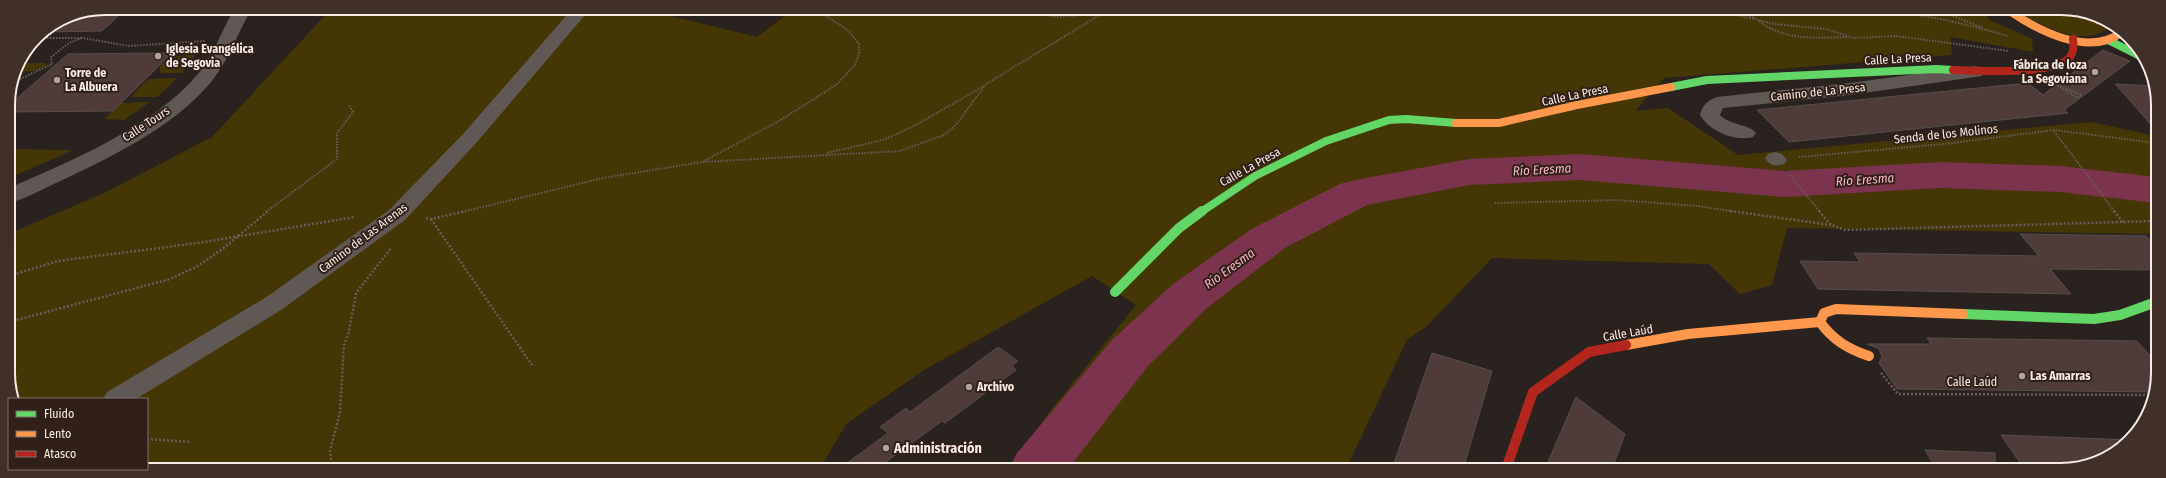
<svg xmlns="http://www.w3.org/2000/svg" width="2166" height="478" viewBox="0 0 2166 478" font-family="'Fira Sans Condensed',sans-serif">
	<rect width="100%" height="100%" fill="#2a221e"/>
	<g fill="#453606">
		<polygon points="332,8 638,8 757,37 794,9 1982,10 1990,20 2032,39 2033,52 1950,37 1952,55 1664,78 1635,111 1668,108 1738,155 2091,122 2156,136 2156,234 1787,228 1772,285 1740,294 1709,264 1492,258 1427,326 1407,340 1346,469 1011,469 1050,411 1136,305 1092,276 924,370 846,424 820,469 147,468 147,399 13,399 10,392 9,234 106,192 212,137"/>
		<path d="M2018,10H2080L2107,24V29C2080,48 2045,25 2020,14Z"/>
		<polygon points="196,54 182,73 160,73 160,66 171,57"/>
		<polygon points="19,63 45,63 47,65 37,71 14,72"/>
		<polygon points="177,78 157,97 131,97 148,79"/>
		<polygon points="150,102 124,120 104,119 122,103"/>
		<polygon points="8,149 73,150 9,178"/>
	</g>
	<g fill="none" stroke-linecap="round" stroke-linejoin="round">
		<polygon fill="#7c334d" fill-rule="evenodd" points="1579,154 1785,171 1940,162 2060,166 2156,177 2156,203 2060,192 1940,188 1785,197 1579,180 1469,185 1367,205 1285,248 1207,308 1148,366 1068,469 1009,469 1017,453 1112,340 1173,284 1253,228 1340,184 1355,180 1469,159"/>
	</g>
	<g fill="#4e3b3a" stroke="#564e4c">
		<polygon points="105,8 127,8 102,31 43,32 68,15"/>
		<polygon points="2103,50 2130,61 2064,110 2068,113 1789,142 1757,110 2028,83 2043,95"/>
		<polygon points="156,53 172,53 113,111 8,112 8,106 68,54"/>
		<polygon points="2115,84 2156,86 2156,131 2134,105"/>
		<polygon points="2020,234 2146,236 2156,247 2156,270 2050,269 2071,294 1818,289 1800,261 1860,262 1854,253 2039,256"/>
		<polygon points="1927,338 2137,341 2156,362 2156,392 1897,389 1879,363 1882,357 1879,349 1867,344 1931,344"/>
		<polygon points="998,347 1018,361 1012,366 1016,370 945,423 942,421 876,469 839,469 888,433 880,427 906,408 910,412"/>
		<polygon points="1432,353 1492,371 1463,469 1392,469"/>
		<polygon points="1576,397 1625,434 1612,469 1545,469"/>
		<polygon points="2001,435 2130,440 2125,446 2098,463 2067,470 2025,470"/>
		<polygon points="1925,450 1995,453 1995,470 1937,470"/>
	</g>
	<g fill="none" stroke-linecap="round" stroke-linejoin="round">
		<g stroke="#655e5a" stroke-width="2" stroke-dasharray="1.5 1.5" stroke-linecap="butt">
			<polyline points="1019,9 1056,17 1103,13 1114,9"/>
			<polyline points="1634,9 1657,12 1670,9"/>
			<polyline points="1705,9 1755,19"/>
			<polyline points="1739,10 1758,20 1774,24 1826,29 1854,38 1896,36 2009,51"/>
			<path d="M1854,10C1872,15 1891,12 1909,14C1942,18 1976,27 2008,36"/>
			<polyline points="1939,10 1983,28"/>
			<path d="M1759,21C1784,41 1817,38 1847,37"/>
			<polyline points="35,38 81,38"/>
			<polyline points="12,83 52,64 51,57 69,43 82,38 129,46 205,41"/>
			<polyline points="2055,84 2078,98 2082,95 2057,85"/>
			<polyline points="2054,131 2115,212"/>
			<polyline points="827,153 883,140 912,127 984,86"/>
			<polyline points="1799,157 1944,144 2054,130 2156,143"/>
			<polyline points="704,161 779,121 836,85 855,65 859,54 859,44 849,31 815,9"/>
			<polyline points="1790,175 1820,212"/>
			<polyline points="1495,203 1617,200 1698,206 1737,212"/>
			<polyline points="266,212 337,159 337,133 353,112 349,105"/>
			<polyline points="462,212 603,178 702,162 900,151 944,135 955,126 986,84 1103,13"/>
		</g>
		<g stroke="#655e5a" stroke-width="2.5" stroke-dasharray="2 2" stroke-linecap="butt">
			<polyline points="1730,211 1831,225"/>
			<polyline points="1819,211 1831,225 1845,230 2156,221"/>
			<polyline points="2114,211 2123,222"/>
			<polyline points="426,218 431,219 466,211"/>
			<polyline points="431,219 532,365"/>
			<polyline points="9,276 58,261 198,243 355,217"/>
			<polyline points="9,322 170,279 198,266 225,247 268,211"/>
			<polyline points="1881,373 1898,394 2155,395"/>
			<polyline points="147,439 191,442"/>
			<polyline points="332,468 330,451 340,412 344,345 349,331 356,293 392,247"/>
		</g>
		<g fill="#605854" fill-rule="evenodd">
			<path d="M235,8H252C238,32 229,60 211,82C174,127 108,159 56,183C41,190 25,199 9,203V188C69,162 155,126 198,74C214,55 222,29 235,8Z"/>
			<polygon points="573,8 591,8 477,142 405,220 281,310 136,399 103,399 107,392 265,298 389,210 463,134"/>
			<path d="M1975,66L1982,68L1984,72L1982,76L1850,95L1723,108L1720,115C1729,125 1749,124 1756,133L1753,137C1735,142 1709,131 1700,115C1702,105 1708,100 1717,97L1850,83Z"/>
			<path d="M1775,152L1782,154L1787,160L1784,164C1775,167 1770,166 1765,158L1768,154Z"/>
		</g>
		<g stroke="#63d668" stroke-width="8">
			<polyline points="2108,40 2140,56"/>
			<polyline points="1671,87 1707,80 1937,69 1953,70"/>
			<polyline points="1201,212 1255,176 1326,141 1389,120 1406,119 1456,123"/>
		</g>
		<g stroke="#63d668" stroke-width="10">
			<polyline points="1115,292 1179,228 1202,211"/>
			<polyline points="1963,314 2094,319 2120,315 2156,302"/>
		</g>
		<g stroke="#ff974d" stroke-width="8">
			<path d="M2008,10C2037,30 2089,58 2122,32"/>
			<polyline points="1456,123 1499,123 1577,105 1671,87"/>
		</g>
		<g stroke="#ff974d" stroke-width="10">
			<polyline points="1626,345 1688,334 1820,322"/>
			<path d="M1869,356C1848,349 1833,340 1820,322L1824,313L1836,309L1963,314"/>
		</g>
		<path stroke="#b3261e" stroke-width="8" d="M1953,70C1976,71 2052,75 2068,59C2074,54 2074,46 2073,39"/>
		<polyline stroke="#b3261e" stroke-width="10" points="1506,469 1533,392 1589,352 1626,345"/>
	</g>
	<g fill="#afa59f" stroke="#302018" stroke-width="1.5">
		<circle cx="158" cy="56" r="4"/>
		<circle cx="2095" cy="72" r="4"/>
		<circle cx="57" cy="80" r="4"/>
		<circle cx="2022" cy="376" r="4"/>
		<circle cx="969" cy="387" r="4"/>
		<circle cx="886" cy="448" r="4"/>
	</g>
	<g text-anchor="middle" stroke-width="4" stroke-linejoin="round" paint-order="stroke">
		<g font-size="12" font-weight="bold" fill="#f6ebe5" stroke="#302018" text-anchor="start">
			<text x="166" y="53">Iglesia Evangélica<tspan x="166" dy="14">de Segovia</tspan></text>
			<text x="2087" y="69" text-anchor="end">Fábrica de loza<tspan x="2087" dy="14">La Segoviana</tspan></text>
			<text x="65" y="77">Torre de<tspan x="65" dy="14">La Albuera</tspan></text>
			<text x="2030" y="380">Las Amarras</text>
			<text x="977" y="391">Archivo</text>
		</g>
		<g font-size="12" fill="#f6ebe5" stroke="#302018">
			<text transform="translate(1898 59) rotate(-3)" y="4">Calle La Presa</text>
			<text transform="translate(1818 92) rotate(-6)" y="4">Camino de La Presa</text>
			<text transform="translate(1575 95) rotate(-12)" y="4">Calle La Presa</text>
			<text transform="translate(146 124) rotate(-33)" y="4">Calle Tours</text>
			<text transform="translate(1946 134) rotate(-6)" y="4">Senda de los Molinos</text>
			<text transform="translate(1250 167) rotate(-29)" y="4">Calle La Presa</text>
			<text transform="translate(363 238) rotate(-37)" y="4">Camino de Las Arenas</text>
			<text transform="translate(1628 333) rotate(-10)" y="4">Calle Laúd</text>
			<text x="1972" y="386">Calle Laúd</text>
		</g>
		<g font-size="13" font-style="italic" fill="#fab3c8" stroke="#302018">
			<text transform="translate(1542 169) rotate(-3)" y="5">Río Eresma</text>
			<text transform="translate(1865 179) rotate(-4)" y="5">Río Eresma</text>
			<text transform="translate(1229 268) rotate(-36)" y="5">Río Eresma</text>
		</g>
		<g font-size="14" font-weight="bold" fill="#f6ebe5" stroke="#302018" text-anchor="start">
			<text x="894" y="453">Administración</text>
		</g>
	</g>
	<path d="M0 0H2166V478H0ZM105 15H2061A90 90 0 0 1 2151 105V373A90 90 0 0 1 2061 463H105A90 90 0 0 1 15 373V105A90 90 0 0 1 105 15Z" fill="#403028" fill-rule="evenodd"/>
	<path fill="none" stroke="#f6ebe5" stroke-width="2" d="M105 15H2061A90 90 0 0 1 2151 105V373A90 90 0 0 1 2061 463H105A90 90 0 0 1 15 373V105A90 90 0 0 1 105 15Z"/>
	<rect x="8" y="398" width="140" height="72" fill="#302018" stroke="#7f716a"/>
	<rect x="16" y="411" width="20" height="6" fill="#63d668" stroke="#7f716a"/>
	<text x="44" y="418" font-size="12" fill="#f6ebe5">Fluido</text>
	<rect x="16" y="431" width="20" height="6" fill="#ff974d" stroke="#7f716a"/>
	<text x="44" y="438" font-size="12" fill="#f6ebe5">Lento</text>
	<rect x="16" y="451" width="20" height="6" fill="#b3261e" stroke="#7f716a"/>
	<text x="44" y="458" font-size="12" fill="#f6ebe5">Atasco</text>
</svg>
